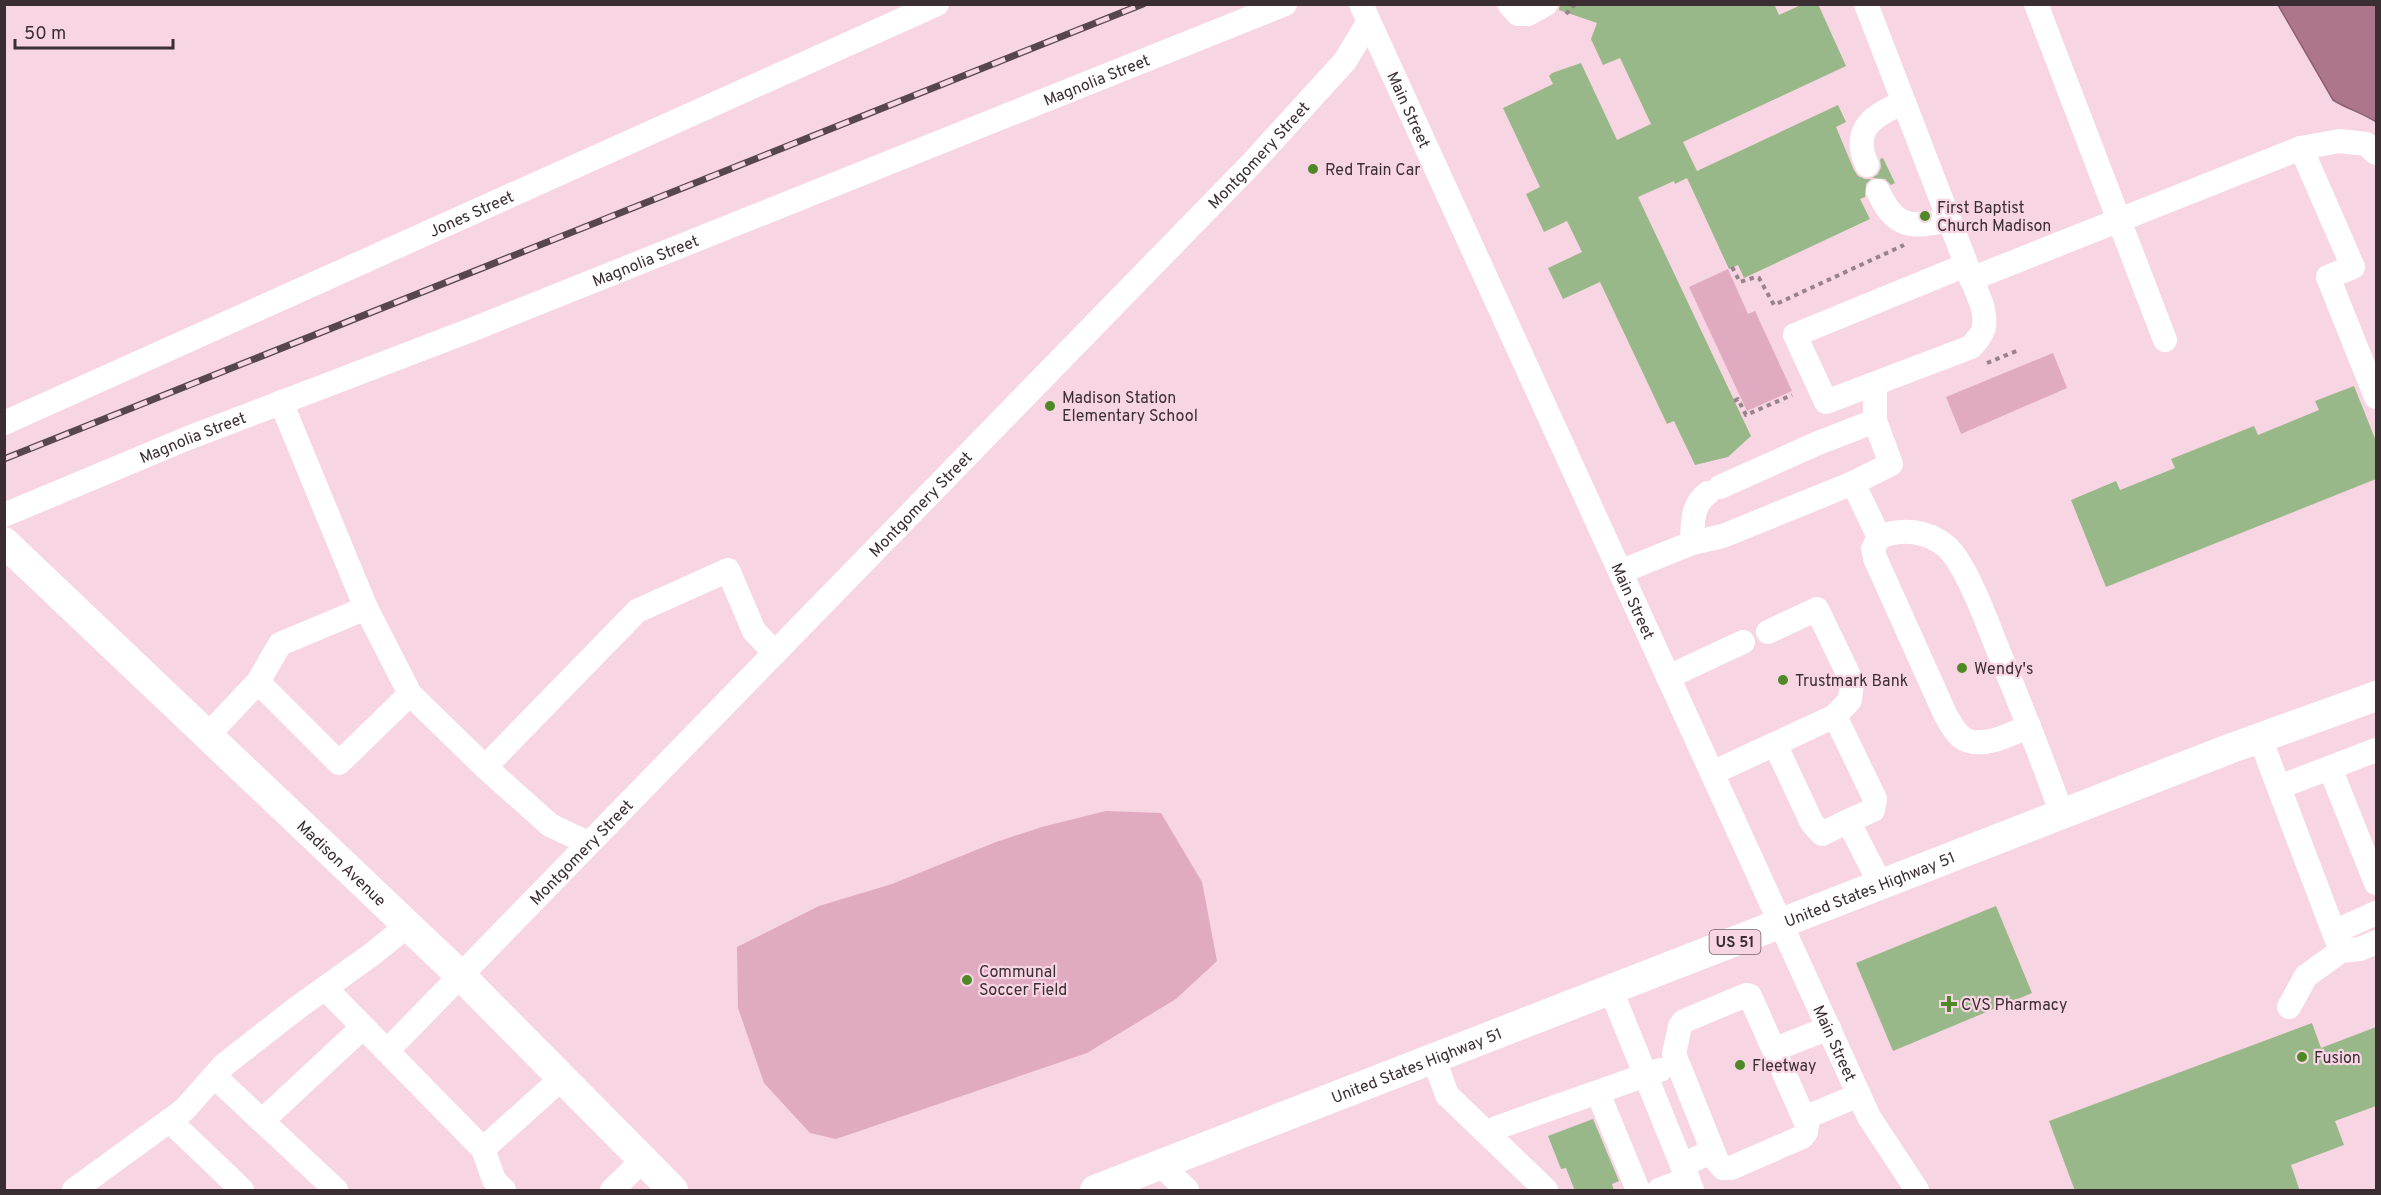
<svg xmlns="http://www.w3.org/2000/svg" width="2381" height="1195" viewBox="0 0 2381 1195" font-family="Overpass,sans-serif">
	<rect width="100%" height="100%" fill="#f8d5e3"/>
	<g fill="#e0aac0">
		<polygon points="1728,269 1748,314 1755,311 1792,391 1747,411 1689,287"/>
		<polygon points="2053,353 2067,388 1961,434 1946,397"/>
		<polygon points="1106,811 1161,813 1202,882 1217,961 1176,999 1087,1053 836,1139 810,1133 764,1083 738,1008 737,947 819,906 892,884 996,842 1042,827"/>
	</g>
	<path fill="#ad768d" stroke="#8b6072" stroke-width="1.5" d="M2278,5H2376V122C2363,113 2347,109 2333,100Z"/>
	<g fill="#99b889">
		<polygon points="1560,4 1774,4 1779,15 1803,4 1818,4 1846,66 1683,142 1697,171 1838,105 1846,122 1836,127 1854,170 1858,176 1865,179 1871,179 1866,184 1865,197 1860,199 1870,219 1744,278 1738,265 1729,269 1687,178 1675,184 1674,181 1638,197 1751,436 1728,457 1695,465 1674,421 1667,424 1600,282 1563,299 1548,268 1582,252 1567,221 1544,232 1526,194 1540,187 1503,108 1553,84 1549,76 1552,73 1581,63 1617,140 1651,124 1620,58 1603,65 1591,39 1597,23 1559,10"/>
		<polygon points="1883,158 1895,183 1891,185 1885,179 1872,178 1878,174 1881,167 1880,159"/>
		<polygon points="2354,386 2376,441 2376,479 2106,587 2071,500 2116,481 2120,490 2175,468 2171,459 2254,426 2258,435 2319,410 2315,401"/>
		<polygon points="1996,906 2032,993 1893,1051 1856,963"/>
		<polygon points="2312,1023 2321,1048 2376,1027 2376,1106 2335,1121 2344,1145 2291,1165 2300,1191 2075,1191 2049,1121"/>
		<polygon points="1593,1119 1619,1181 1612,1184 1614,1191 1575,1191 1566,1168 1561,1169 1548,1136"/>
	</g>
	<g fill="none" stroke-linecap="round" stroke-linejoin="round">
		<g stroke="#9a828b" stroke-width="4" stroke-dasharray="4.5 4.5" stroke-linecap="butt">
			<polyline points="1566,14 1575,4"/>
			<polyline points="1732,267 1740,282 1756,277 1759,278 1774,305 1904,245"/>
			<polyline points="1987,363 2019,350"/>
			<polyline points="1734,401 1738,399 1746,415 1792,395"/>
		</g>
		<g stroke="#fff" stroke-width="24">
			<path id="s1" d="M1361,4L1869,1117L1917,1190"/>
			<polyline points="1509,4 1518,14 1528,14 1546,4"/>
			<path d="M1866,4L1982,305C1987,326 1985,332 1971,347L1826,402L1795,335L1966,265"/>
			<polyline points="2036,4 2165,340"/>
			<polyline points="2301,148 2353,267 2328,277 2376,397"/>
			<path d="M1867,165C1851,129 1873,115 1903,103"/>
			<path d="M1878,191C1895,229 1911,228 1949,220"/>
			<polyline points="1971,279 2301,148 2340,141 2366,144 2376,153"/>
			<polyline points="281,402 366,608 410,694 485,767 550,825 588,843"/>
			<path id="s2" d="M4,423L937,4"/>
			<path d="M1853,483L1879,537C1902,528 1927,530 1947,547C1966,565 1986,619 1996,645C2019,701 2042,757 2062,815"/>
			<polyline points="1720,487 1818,443 1875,421"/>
			<path id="s3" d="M4,515L188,438L471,330L1285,4"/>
			<path d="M1879,537L1873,549L1875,558L1946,716C1951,724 1956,734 1964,739C1983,749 2012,734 2029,726"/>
			<path d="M1692,543C1693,523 1691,505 1708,493"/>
			<polyline points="1620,572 1692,543 1723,536 1853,483 1891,464 1875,421 1875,384"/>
			<polyline points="366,608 280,644 258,682 339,763 410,694"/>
			<polyline points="1768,632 1817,609 1852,682 1850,700 1835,716"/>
			<polyline points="1668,677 1743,642"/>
			<polyline points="207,736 258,682"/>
			<polyline points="2260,738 2341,951"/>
			<polyline points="485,767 637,611 728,570 754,631 775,653"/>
			<polyline points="2330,768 2376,883"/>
			<polyline points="1712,773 1775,744"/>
			<polyline points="2279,787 2376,750"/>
			<polyline points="1848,821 1822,834 1812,823 1775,744 1835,716 1875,799 1873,810 1848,821 1881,885"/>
			<polyline points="2334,932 2376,913"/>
			<polyline points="325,988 483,1149 494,1180 504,1190"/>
			<polyline points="1611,990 1692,1190"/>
			<polyline points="2289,1007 2306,976 2341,951 2360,949 2376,942"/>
			<polyline points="1775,1049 1829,1028"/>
			<path id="s4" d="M387,1051L1253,162L1345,61L1368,23"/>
			<polyline points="1434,1059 1447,1095 1546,1190"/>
			<polyline points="214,1076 336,1190"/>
			<polyline points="1598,1093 1638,1190"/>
			<polyline points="1804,1118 1859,1095"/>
			<polyline points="170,1121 242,1190"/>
			<polyline points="262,1121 363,1027"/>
			<polyline points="1490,1135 1496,1128 1660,1070"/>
			<polyline points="483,1149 562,1078"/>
			<polyline points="1161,1165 1187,1190"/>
			<polyline points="1682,1165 1713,1151 1717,1161 1723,1168 1731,1168 1802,1137 1806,1132 1807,1125 1750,996 1746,995 1684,1021 1680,1026 1674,1054 1713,1151"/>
			<polyline points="74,1190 184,1110 224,1065 297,1008 371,955 407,926"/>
			<polyline points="612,1190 643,1160"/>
			<polyline points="1659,1190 1688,1179"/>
		</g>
		<g stroke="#fff" stroke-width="30">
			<path id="s5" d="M4,542L461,976L673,1190"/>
			<path id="s6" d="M1095,1190L2229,749L2376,696"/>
		</g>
		<defs>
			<polyline id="rail" points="4,459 1143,4"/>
		</defs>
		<use href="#rail" stroke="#57464d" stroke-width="7"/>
		<use href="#rail" stroke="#f8d5e3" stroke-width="4.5" stroke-dasharray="14" stroke-linecap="butt"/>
	</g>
	<g fill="#4f8927" stroke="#f8d5e3" stroke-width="2">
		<circle cx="1313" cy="169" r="6"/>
		<circle cx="1925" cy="216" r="6"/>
		<circle cx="1050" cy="406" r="6"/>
		<circle cx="1962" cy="668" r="6"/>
		<circle cx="1783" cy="680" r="6"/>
		<circle cx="967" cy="980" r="6"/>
		<path d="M1946 995h6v6h6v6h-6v6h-6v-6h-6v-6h6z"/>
		<circle cx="2302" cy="1057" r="6"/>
		<circle cx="1740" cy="1065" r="6"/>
	</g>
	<g text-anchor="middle" stroke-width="4.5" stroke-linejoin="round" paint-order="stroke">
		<rect fill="#f8d5e3" stroke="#746068" stroke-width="1.5" x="1709.5" y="930" width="51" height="24" rx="4.5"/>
		<g font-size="15" font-weight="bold" fill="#3b2e33">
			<text x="1735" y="947">US 51</text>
		</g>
		<g font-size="16" fill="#3b2e33" stroke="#f8d5e3">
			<text dy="6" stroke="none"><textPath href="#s3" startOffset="1176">Magnolia Street</textPath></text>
			<text dy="6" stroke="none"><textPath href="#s1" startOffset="116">Main Street</textPath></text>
			<text dy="6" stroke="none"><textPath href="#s4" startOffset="1250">Montgomery Street</textPath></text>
			<text dy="6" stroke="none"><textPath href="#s2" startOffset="512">Jones Street</textPath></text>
			<text dy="6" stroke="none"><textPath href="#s3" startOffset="690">Magnolia Street</textPath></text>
			<text dy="6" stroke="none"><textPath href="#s3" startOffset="204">Magnolia Street</textPath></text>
			<text dy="6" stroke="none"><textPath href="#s4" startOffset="764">Montgomery Street</textPath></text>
			<text dy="6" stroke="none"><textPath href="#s1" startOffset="656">Main Street</textPath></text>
			<text dy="6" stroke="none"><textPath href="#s4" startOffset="278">Montgomery Street</textPath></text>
			<text dy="6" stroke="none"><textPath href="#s5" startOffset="466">Madison Avenue</textPath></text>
			<text dy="6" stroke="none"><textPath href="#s6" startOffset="831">United States Highway 51</textPath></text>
			<text dy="6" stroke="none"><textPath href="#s1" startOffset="1142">Main Street</textPath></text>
			<text dy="6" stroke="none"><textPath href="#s6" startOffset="345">United States Highway 51</textPath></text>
		</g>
		<g font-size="16" fill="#3b2e33" stroke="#f8d5e3" text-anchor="start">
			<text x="1325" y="175">Red Train Car</text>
			<text x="1937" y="213">First Baptist<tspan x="1937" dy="18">Church Madison</tspan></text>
			<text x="1062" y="403">Madison Station<tspan x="1062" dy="18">Elementary School</tspan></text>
			<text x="1974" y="674">Wendy's</text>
			<text x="1795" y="686">Trustmark Bank</text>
			<text x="979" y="977">Communal<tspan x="979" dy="18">Soccer Field</tspan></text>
			<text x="1961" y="1010">CVS Pharmacy</text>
			<text x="2314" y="1063">Fusion</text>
			<text x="1752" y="1071">Fleetway</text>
		</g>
	</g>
	<rect width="2381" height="1195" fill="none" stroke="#3b2e33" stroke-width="12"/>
	<path d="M15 39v9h158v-9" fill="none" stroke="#3b2e33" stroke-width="3"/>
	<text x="24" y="39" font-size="18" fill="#3b2e33" stroke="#f8d5e3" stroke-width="4.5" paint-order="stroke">50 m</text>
</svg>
